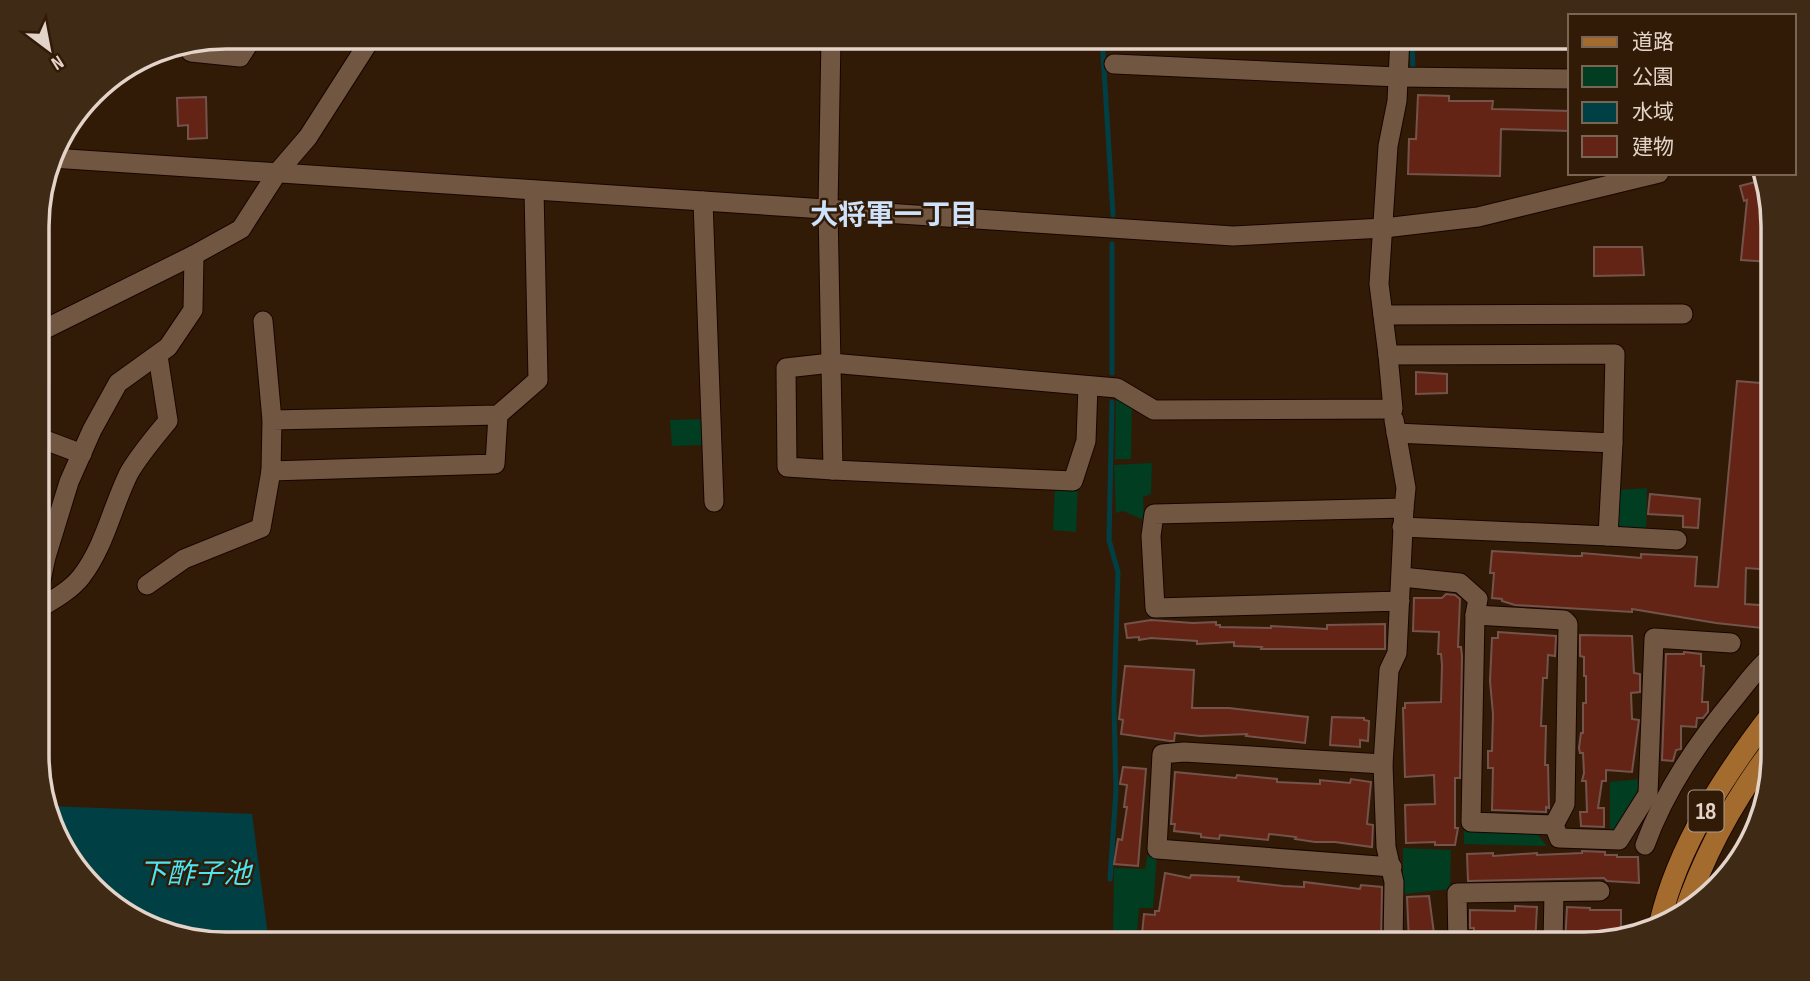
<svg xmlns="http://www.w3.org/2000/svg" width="1810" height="981" viewBox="0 0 1810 981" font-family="'Sofia Sans Condensed','Noto Sans JP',sans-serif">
	<rect width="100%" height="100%" fill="#311b07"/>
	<g fill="#003d21">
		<polygon points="1116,394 1132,402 1131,459 1115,459"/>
		<polygon points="703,419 704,445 672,446 670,420"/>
		<polygon points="1152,463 1151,494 1143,497 1144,520 1123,511 1116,513 1114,465"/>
		<polygon points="1078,485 1076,532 1053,530 1055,486"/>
		<polygon points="1647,488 1646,531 1618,527 1618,490"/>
		<path d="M1640,779C1641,799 1627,821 1610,832V782Z"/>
		<polygon points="1464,831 1535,831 1547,846 1464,844"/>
		<polygon points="1403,848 1451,850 1450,889 1403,894"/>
		<polygon points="1148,853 1157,855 1153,908 1139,908 1136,944 1127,944 1126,940 1118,939 1117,935 1113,938 1114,868 1145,869"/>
	</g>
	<polygon fill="#004044" points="49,806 252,814 269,944 226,944 142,925 76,870"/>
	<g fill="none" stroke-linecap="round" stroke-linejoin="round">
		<g stroke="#004044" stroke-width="5">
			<polyline points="1102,37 1113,215"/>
			<polyline points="1412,37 1413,70 1415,70"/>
			<polyline points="1112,373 1112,244"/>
			<polyline points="1110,879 1116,791 1114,704 1118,572 1109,540 1112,402"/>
		</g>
	</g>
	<g fill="#632415" stroke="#74534b" stroke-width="2">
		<polygon points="1418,95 1449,96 1449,101 1493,101 1492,109 1570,111 1570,131 1501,129 1500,176 1408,174 1409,139 1416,139"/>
		<polygon points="206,97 207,138 188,139 188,125 178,126 177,98"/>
		<polygon points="1763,180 1772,201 1772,262 1741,260 1747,200 1744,201 1740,186"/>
		<polygon points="1594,247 1642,247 1644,275 1594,276"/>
		<polygon points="1416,372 1447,374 1447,393 1416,394"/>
		<polygon points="1737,381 1772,384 1773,570 1746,568 1745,604 1773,606 1771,629 1716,623 1632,609 1632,612 1515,605 1502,601 1502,599 1492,598 1494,573 1490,573 1492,551 1573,556 1582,556 1582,553 1641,558 1641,554 1697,557 1695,586 1718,587"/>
		<polygon points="1650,494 1700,499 1698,528 1683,527 1683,516 1648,514"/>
		<polygon points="1446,594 1455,595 1460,599 1458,647 1461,647 1462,656 1460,778 1455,778 1455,828 1458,828 1455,845 1435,845 1435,842 1406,843 1405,805 1435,804 1434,775 1405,777 1403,708 1405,708 1405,703 1441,702 1442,665 1441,654 1438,654 1439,632 1413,631 1414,598 1442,598"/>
		<polygon points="1151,620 1193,623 1216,622 1216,625 1220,625 1220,627 1271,628 1271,626 1327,629 1327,625 1385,624 1385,649 1261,649 1262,647 1234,646 1234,642 1197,644 1197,641 1151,638 1139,640 1139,637 1127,638 1125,624"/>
		<polygon points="1498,632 1556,636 1555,656 1548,655 1547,678 1543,678 1541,726 1546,726 1545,765 1548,765 1549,808 1546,807 1546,812 1492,810 1493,768 1488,768 1488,751 1492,751 1493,714 1490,681 1492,638 1498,638"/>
		<polygon points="1580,635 1632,636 1634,673 1640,674 1640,692 1631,693 1632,719 1639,720 1632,772 1606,770 1606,781 1602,781 1598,808 1604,808 1604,827 1581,826 1580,812 1587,812 1586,781 1582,781 1584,773 1583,753 1580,753 1579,748 1581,733 1583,733 1583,703 1586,703 1586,676 1584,676 1584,657 1580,656"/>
		<polygon points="1684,652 1701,654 1701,666 1704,666 1702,702 1708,702 1708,712 1703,718 1697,718 1696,727 1681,726 1681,749 1676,750 1673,761 1662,760 1666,654 1684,654"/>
		<polygon points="1125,666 1194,670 1192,708 1229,708 1308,717 1305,743 1246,736 1247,734 1200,736 1175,733 1174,741 1170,741 1121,734 1123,720 1119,719"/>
		<polygon points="1332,717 1364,718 1364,720 1369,721 1368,741 1360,740 1360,747 1330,745"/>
		<polygon points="1123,767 1146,769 1138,866 1114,864 1118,839 1122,840 1127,807 1124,807 1127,785 1120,784"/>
		<polygon points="1175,772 1236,778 1237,775 1277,779 1277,782 1320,784 1320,780 1350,783 1351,779 1371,782 1367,824 1373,825 1372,847 1335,842 1315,842 1295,839 1296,837 1269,834 1268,840 1220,835 1219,839 1201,837 1201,834 1174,831 1175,824 1171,824"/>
		<polygon points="1582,851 1605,852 1605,855 1617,855 1617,857 1638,857 1639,883 1607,881 1604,878 1468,881 1467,854 1493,853 1493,856 1537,853 1537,855 1582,853"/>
		<polygon points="1165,873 1190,878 1191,875 1239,877 1238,881 1283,886 1304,887 1304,882 1360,889 1361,885 1382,887 1381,944 1336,944 1300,940 1300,943 1245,940 1245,944 1236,944 1208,941 1208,938 1142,934 1144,914 1155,915 1155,911 1159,911"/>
		<polygon points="1429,896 1435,941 1409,942 1407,897"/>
		<polygon points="1515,906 1537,907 1535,944 1474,944 1474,928 1470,928 1470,910 1515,911"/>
		<polygon points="1567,907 1590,908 1590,910 1621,910 1621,935 1596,944 1565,944"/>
	</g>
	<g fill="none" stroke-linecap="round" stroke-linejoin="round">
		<defs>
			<g id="minor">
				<polyline points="831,37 828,209 833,470 1073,481 1086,441 1088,386"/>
				<polyline points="191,52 240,57 253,37"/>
				<polyline points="1114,64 1398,77 1570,79"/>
				<polyline points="52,158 1233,236 1384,228 1478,217 1659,173"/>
				<polyline points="703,201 714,502"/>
				<polyline points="1383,315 1683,314"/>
				<polyline points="263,321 272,420"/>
				<polyline points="37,333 194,255 241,229 277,173 308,137 372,37"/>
				<polyline points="498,415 495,464 271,471 272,420 498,415 538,380 534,190"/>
				<polyline points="1394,420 1406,488 1404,508"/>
				<polyline points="1396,433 1613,443 1615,354 1388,355 1379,284 1388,146 1397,101 1400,37"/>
				<polyline points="45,440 82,454"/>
				<polyline points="833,470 787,467 786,368 831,363 1117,388 1154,410 1393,409 1388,355"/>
				<polyline points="1402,527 1608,536 1613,443"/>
				<polyline points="1608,536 1677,540"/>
				<polyline points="1402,577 1460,583 1478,599 1475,615 1471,822 1554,825"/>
				<polyline points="147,585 184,559 261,528 271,471"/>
				<polyline points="38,594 46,557 69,482 92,430 118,383 168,347 193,310 194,255"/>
				<path d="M38,609C53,600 71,590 81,577C105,546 112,507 129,473C140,454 154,438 168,421L158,356"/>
				<polyline points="1475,615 1564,620 1568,624 1565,804 1554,825 1559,838 1619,840 1648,794 1654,638 1731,643"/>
				<polyline points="1383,764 1386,847 1394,882 1393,944"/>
				<path d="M1645,845C1666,788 1698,742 1737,695C1748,681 1759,666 1773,655"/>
				<polyline points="1392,867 1157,849 1162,754 1184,752 1383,764 1389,670 1397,653 1404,508 1154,514 1151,536 1155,608 1400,601"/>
				<polyline points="1458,944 1457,893 1600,891"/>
				<polyline points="1553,944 1554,892"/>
			</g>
			<g id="major">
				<path d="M1684,914C1704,854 1735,798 1773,748"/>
				<path d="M1660,922C1678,845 1725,774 1773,712"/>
			</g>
		</defs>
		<use href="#minor" stroke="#180500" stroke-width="21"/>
		<use href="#major" stroke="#180500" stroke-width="23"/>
		<use href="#minor" stroke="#715742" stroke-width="19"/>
		<use href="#major" stroke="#a36c2e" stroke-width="21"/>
	</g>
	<g text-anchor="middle" stroke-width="5" stroke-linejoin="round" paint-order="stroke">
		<rect fill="#311b07" stroke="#ae9c8e" stroke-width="2" x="1688.5" y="790.5" width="35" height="41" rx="5"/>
		<g font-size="24" font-weight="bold" fill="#e3d3c8">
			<text x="1706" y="819">18</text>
		</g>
		<g font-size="28" font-weight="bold" fill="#cfe2fb" stroke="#311b07">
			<text x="894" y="224">大将軍一丁目</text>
		</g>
		<g font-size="28" font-style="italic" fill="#4ce5f2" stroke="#311b07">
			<text x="195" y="883">下酢子池</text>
		</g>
	</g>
	<path d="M0 0H1810V981H0ZM226 49H1584A177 177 0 0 1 1761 226V755A177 177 0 0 1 1584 932H226A177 177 0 0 1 49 755V226A177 177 0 0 1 226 49Z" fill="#3f2a16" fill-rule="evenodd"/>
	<path fill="none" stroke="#e3d3c8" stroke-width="3.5" d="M226 49H1584A177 177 0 0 1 1761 226V755A177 177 0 0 1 1584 932H226A177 177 0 0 1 49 755V226A177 177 0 0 1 226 49Z"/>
	<rect x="1568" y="14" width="228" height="161" fill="#311b07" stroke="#786554" stroke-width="2"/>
	<rect x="1582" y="37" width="35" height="10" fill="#a36c2e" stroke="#786554" stroke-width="2"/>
	<text x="1632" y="49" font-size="21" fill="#e3d3c8">道路</text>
	<rect x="1582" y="66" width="35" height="21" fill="#003d21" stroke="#786554" stroke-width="2"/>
	<text x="1632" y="84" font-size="21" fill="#e3d3c8">公園</text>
	<rect x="1582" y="102" width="35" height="21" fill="#004044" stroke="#786554" stroke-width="2"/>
	<text x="1632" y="119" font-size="21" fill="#e3d3c8">水域</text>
	<rect x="1582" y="136" width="35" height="21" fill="#632415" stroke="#786554" stroke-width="2"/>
	<text x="1632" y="154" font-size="21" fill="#e3d3c8">建物</text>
	<g transform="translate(49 49) rotate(148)" stroke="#311b07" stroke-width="5" paint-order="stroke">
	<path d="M0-5L12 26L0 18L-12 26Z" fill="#e3d3c8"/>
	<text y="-10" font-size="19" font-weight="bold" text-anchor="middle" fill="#e3d3c8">N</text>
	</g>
</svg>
